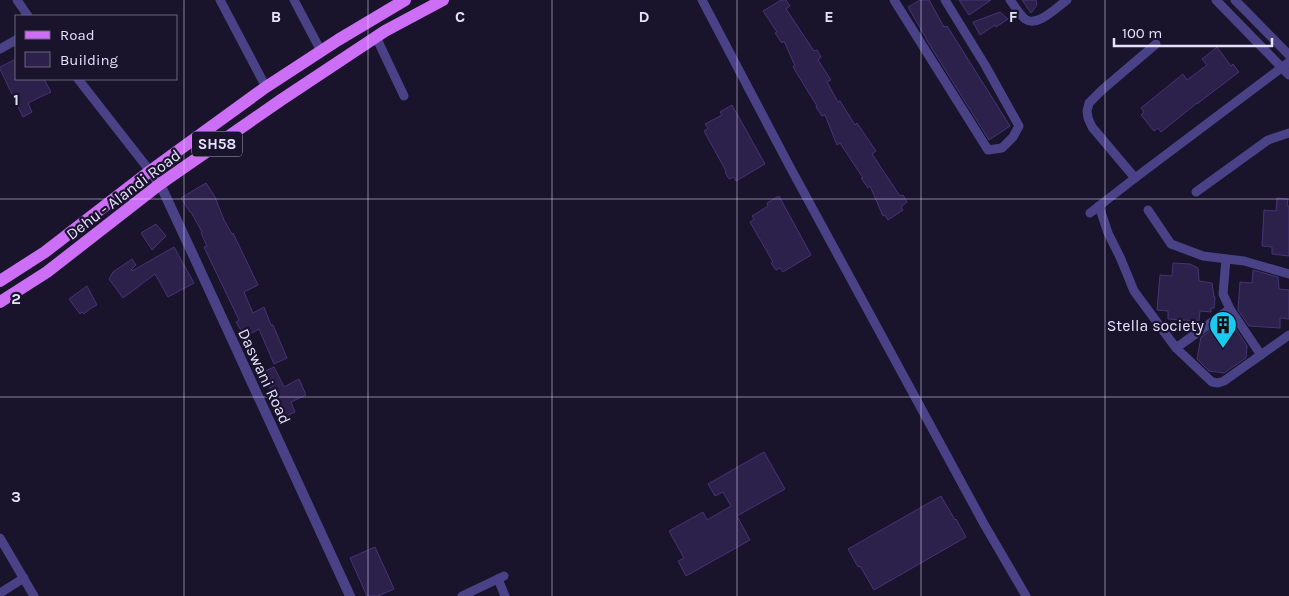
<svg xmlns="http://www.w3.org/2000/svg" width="1289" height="596" viewBox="0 0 1289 596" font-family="Karla,sans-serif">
	<rect width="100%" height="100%" fill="#19132b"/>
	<g fill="#2c214b" stroke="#463476">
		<polygon points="781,0 786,0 790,6 786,9 814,51 817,50 821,57 818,60 831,80 827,82 838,102 840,101 855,125 857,123 876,151 872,154 900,196 903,195 907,202 901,207 903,210 888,220 885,215 883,216 870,186 868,188 861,178 863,178 840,143 837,145 825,115 822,116 816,107 817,106 793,67 795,66 784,41 782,43 775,33 777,32 763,11"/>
		<polygon points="920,0 929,0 944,27 947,26 1010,126 989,140 926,39 926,38 908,7"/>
		<polygon points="959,0 991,0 969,15"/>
		<polygon points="1022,0 1036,0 1037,5 1031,13"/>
		<polygon points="1000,12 1008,19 996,27 995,25 980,35 973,22"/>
		<polygon points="1217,47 1231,66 1233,64 1239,72 1206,97 1197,104 1197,103 1161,132 1158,128 1154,131 1141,115 1144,112 1141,108 1183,74 1187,80 1207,65 1202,59"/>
		<polygon points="16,59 16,79 44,79 51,92 28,103 32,112 23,117 0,69 0,67"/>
		<polygon points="732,105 765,164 736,181 734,177 729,179 725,172 726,171 704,131 708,128 705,124 722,115 720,112"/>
		<polygon points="206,183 215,197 224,220 232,234 233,233 258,285 244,292 253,313 264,307 271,325 273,325 287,358 274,364 259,329 245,337 236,322 239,320 204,247 207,246 201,233 202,232 191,212 190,212 181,198"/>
		<polygon points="779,196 811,255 783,272 780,268 776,270 771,263 773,262 750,222 754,219 752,216 768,206 767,203"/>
		<polygon points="1277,198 1288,199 1287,206 1289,206 1289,256 1272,254 1272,247 1262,246 1264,210 1276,211"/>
		<polygon points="156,224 166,236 152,250 141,233"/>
		<polygon points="174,247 194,283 168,297 155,274 123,298 109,279 113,272 132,259 136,265 131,270 132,271"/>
		<polygon points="1173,263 1190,264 1198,268 1199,281 1212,283 1214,297 1215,297 1214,308 1211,308 1211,312 1200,311 1199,321 1168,319 1168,311 1157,310 1160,275 1172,276"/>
		<polygon points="1253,270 1278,277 1279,289 1289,290 1289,319 1280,318 1280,328 1249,326 1238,310 1240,282 1252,283"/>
		<polygon points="87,286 97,305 91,308 84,314 82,312 80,314 69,299"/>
		<polygon points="1217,326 1234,326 1247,346 1246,358 1224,373 1209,371 1197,359 1201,337"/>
		<polygon points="274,367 284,387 299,379 306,395 291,402 295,412 284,417 263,372"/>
		<polygon points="764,452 785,489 737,516 750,540 686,576 678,561 684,558 669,531 703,512 707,520 731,506 723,492 715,496 708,484"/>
		<polygon points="941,496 955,520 956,519 966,537 874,590 860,566 858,567 848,549"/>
		<polygon points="375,547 394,589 378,596 367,596 350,558"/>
	</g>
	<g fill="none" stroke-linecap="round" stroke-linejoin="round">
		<g stroke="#494287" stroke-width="9">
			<polyline points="17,0 28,16"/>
			<polyline points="220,0 266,87"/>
			<polyline points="294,0 321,51"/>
			<polyline points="702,0 790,167 984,524 1026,596"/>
			<polyline points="894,0 988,150 1002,148 1013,137 1019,126 985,65 945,0"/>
			<path d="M1010,0C1014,5 1020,15 1025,19C1037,28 1057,7 1067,0"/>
			<polyline points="1216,0 1289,75"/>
			<polyline points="1235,0 1289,55"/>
			<polyline points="376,37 404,96"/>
			<polyline points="0,49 16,40"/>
			<polyline points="78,79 150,171"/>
			<polyline points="1135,178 1092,127 1088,118 1087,111 1089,103 1102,90 1156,44"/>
			<polyline points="1196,192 1268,140 1289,133"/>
			<polyline points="1099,206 1108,233 1120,257 1134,291 1176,348 1212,382 1218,383 1224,381 1289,335"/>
			<polyline points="1148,210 1171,244 1203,256 1244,261 1289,274"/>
			<polyline points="1090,213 1135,178 1289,62"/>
			<polyline points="1226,259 1223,294 1230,309 1261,355"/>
			<polyline points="1176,348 1230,309"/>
			<polyline points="0,538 34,596"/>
			<polyline points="498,579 505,596"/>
			<polyline points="0,593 24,578"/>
			<polyline points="462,596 504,576"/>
		</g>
		<polyline stroke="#494287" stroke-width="10" points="150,171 160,184 194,257 350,596"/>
		<g stroke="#cd6ef6" stroke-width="12">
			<polyline points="0,281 45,252 150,171 266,87 338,40 405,0"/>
			<polyline points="0,302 47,272 160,184 281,100 385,31 443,0"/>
		</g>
	</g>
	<path fill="none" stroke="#e5e0fd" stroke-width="1" stroke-opacity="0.55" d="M184,0V596M368,0V596M552,0V596M737,0V596M921,0V596M1105,0V596M0,199H1289M0,397H1289"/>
	<defs>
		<symbol id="building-pin" viewBox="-11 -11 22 30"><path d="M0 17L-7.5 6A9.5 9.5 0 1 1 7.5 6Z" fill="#18cbf1" stroke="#19132b"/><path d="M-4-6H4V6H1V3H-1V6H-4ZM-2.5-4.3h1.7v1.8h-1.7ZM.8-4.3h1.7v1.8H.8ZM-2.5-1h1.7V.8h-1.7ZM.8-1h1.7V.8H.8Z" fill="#111"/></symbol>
	</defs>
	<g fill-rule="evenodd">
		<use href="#building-pin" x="1207" y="309" width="32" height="43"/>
	</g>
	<g text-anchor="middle" stroke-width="4.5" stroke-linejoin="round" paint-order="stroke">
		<rect fill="#19132b" stroke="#a8a2be" stroke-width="1" x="192" y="131.5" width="50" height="25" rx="4"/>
		<g font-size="15" font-weight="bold" fill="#e5e0fd">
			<text x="217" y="149">SH58</text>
		</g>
		<g font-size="16" fill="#e5e0fd" stroke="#19132b">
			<text transform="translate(123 194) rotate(-37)" y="6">Dehu - Alandi Road</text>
			<text transform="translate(265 376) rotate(65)" y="6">Daswani Road</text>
		</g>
		<g font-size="16" fill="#e5e0fd" stroke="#19132b" text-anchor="end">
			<text x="1204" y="331">Stella society</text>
		</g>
	</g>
	<g font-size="16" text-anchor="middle" font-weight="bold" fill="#e5e0fd" stroke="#19132b" stroke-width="4.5" stroke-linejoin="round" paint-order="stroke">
		<text x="276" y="22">B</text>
		<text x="460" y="22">C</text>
		<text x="644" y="22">D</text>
		<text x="829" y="22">E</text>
		<text x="1013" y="22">F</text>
		<text x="16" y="105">1</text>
		<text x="16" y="304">2</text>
		<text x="16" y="502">3</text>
	</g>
	<rect x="15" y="15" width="162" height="65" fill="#19132b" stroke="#6b657f"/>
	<rect x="25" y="31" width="25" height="8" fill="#cd6ef6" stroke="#6b657f"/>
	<text x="60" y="40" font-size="15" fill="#e5e0fd">Road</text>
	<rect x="25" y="52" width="25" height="15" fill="#2c214b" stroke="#6b657f"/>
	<text x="60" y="65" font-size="15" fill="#e5e0fd">Building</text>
	<path d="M1114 38v8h158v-8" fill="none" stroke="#e5e0fd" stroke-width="2.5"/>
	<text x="1122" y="38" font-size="15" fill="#e5e0fd" stroke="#19132b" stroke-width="4" paint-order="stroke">100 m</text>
</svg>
